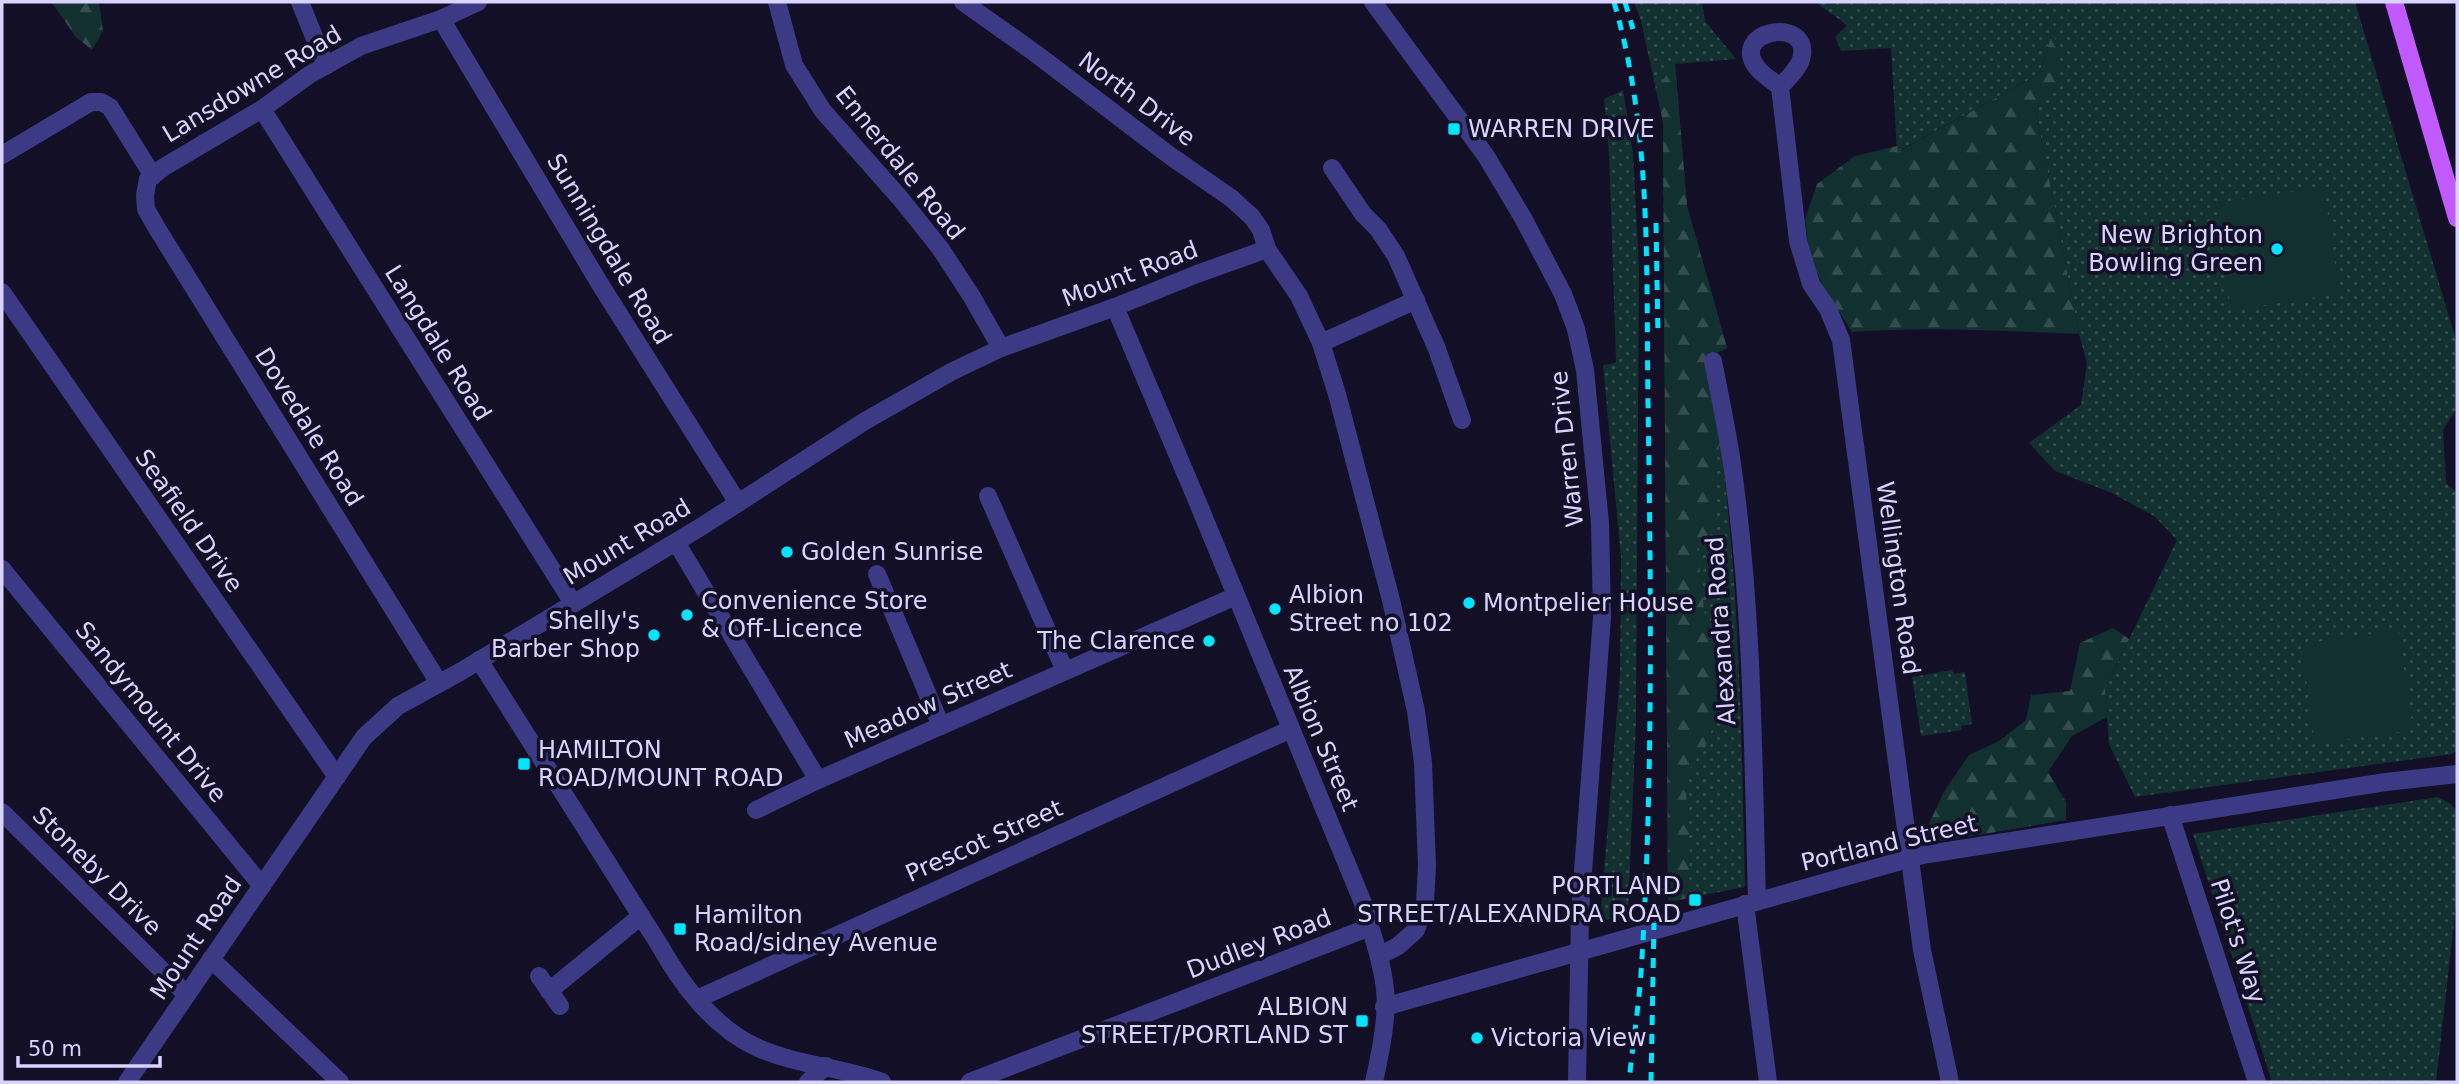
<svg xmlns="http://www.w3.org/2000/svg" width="2459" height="1084" viewBox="0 0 2459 1084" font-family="'DejaVu Sans',sans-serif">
	<defs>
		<pattern id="grass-dots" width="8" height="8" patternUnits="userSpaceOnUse" patternTransform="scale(1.75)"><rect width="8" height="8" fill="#12302f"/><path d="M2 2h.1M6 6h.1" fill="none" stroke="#344d4e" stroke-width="1.8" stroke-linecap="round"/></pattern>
		<pattern id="forest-firs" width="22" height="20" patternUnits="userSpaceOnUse" patternTransform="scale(1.75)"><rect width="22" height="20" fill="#12302f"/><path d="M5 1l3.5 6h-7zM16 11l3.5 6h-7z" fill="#344d4e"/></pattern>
	</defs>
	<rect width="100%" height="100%" fill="#130f26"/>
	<g fill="url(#grass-dots)">
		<path d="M1634,2H1702L1705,21L1736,59L1675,64L1687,206L1727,348L1707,357C1739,531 1741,710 1745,887L1668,902L1663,122L1641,21Z"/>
		<polygon points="1815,2 2355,2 2457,343 2457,408 2443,430 2446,483 2457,493 2457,750 2452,754 2135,797 2109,744 2105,689 2177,540 2154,516 2112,493 2055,471 2029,443 2081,405 2087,363 2079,334 2035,106 2053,29 2039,74 1897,152 1891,48 1841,51 1835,37 1847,25"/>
		<polygon points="1623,90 1633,153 1639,268 1636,721 1628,915 1600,921 1620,675 1621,558 1603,365 1615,363 1616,360 1609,153 1604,99"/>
		<polygon points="1952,670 1954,674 1965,672 1972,724 1961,726 1962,730 1921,736 1912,677"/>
		<polygon points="2438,797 2451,804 2457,811 2457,896 2436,1082 2272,1082 2193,834"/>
	</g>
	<g fill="url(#forest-firs)">
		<polygon points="51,2 99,2 103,31 92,50 76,37"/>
		<path d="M2054,27L2061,86L2035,106L2079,334C2003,331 1928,326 1852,332L1824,288L1809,256L1805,219L1817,184L1855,156L1897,146L1898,152L2039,74Z"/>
		<polygon points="1675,64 1687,206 1727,348 1707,357 1721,433 1712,484 1718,526 1697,544 1704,610 1717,662 1720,710 1705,747 1685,776 1690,850 1689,898 1668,902 1663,122 1656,89"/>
		<polygon points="2113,628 2129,639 2105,689 2107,717 2072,736 2048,772 2066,802 2066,820 1942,841 1924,834 1945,790 1969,755 1999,741 2026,720 2031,695 2070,691 2080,643"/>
	</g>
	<g fill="#12302f">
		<polygon points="2324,187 2339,294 2231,310 2216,203"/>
		<polygon points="2398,630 2413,730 2315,744 2301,644"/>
	</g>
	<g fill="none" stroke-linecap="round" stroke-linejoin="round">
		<g stroke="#3d3a85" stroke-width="18">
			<polyline points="300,2 326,66"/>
			<polyline points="777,2 794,65 823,111 900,198 940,248 972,297 1001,348"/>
			<polyline points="963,2 1035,53 1169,155 1231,198 1252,217 1261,230 1267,249 1299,296 1321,343 1337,394 1391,600 1416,711 1423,763 1427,866 1425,903 1416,930 1398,946 1379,956"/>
			<polyline points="1373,2 1486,156 1523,218 1563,294 1576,329 1585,370 1600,523 1602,617 1580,912 1577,1082"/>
			<polyline points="441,19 600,284 738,503"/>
			<path d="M1780,87C1788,78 1801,67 1802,55C1808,16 1727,31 1758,69C1764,76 1773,81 1780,87L1798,241L1811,284L1828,309L1841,340L1922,950L1950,1082"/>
			<polyline points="262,109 573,603"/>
			<polyline points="2,155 91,102 101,102 110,107 153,176"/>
			<polyline points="1332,168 1363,214 1378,229 1396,256 1437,349 1462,420"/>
			<polyline points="2,292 337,777"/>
			<path d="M1115,307L1198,503L1363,903C1371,931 1382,960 1385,989C1388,1018 1380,1054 1374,1082"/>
			<polyline points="1321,343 1416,300"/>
			<path d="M1713,361C1720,397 1728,434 1733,471C1753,613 1753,757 1757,901"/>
			<polyline points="988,496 1065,671"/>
			<polyline points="676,542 818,780"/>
			<polyline points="2,569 262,886"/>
			<polyline points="877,574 941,726"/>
			<path d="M479,660L660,946C682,985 713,1027 756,1047C795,1065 841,1067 882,1082"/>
			<polyline points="439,683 158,230 146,209 145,195 148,179 164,167 262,109 309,75 361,46 441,19 478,2"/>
			<polyline points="756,810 818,780 1236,596"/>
			<polyline points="2,812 187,995"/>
			<polyline points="2170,815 2257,1082"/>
			<polyline points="1745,904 1768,1082"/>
			<polyline points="211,959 340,1082"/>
			<polyline points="539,976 560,1006"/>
			<polyline points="549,991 641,916"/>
			<polyline points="697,999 1291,729"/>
			<polyline points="1384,1007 1922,855 2386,782 2457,774"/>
			<polyline points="127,1082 364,737 398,706 460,672 704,525 865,421 951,372 1001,348 1115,307 1197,274 1267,249"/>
			<polyline points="808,1082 826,1066"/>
			<polyline points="970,1082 1370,927"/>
		</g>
		<polyline stroke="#c25bff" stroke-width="18" points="2394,2 2457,218"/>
		<g stroke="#00e5ff" stroke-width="5" stroke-dasharray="10 9" stroke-linecap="butt">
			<path d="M1614,2C1652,132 1646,268 1648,402C1651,587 1653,773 1642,958C1640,999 1633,1041 1629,1082"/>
			<polyline points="1625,2 1633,29"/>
			<polyline points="1656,223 1658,335"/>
			<polyline points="1651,1082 1654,923"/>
		</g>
	</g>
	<g fill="#00e5ff" stroke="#130f26" stroke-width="2.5">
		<rect x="1447" y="122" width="14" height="14" rx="3.5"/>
		<circle cx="2277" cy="249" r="7"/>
		<circle cx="787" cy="552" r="7"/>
		<circle cx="1469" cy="603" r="7"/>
		<circle cx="1275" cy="609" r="7"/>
		<circle cx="687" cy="615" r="7"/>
		<circle cx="654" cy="635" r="7"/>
		<circle cx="1209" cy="641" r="7"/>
		<rect x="517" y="757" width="14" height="14" rx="3.5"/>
		<rect x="1688" y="893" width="14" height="14" rx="3.5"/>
		<rect x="673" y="922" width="14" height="14" rx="3.5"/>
		<rect x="1355" y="1014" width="14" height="14" rx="3.5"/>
		<circle cx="1477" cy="1038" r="7"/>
	</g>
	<g text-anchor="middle" stroke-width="7" stroke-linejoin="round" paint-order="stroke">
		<g font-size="24" fill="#d9d4ff" stroke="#130f26">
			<text transform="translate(252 84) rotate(-31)" y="8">Lansdowne Road</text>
			<text transform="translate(1137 99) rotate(37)" y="8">North Drive</text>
			<text transform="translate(900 163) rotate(51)" y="8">Ennerdale Road</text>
			<text transform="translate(609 249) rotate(59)" y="8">Sunningdale Road</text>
			<text transform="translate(1130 274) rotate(-21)" y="8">Mount Road</text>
			<text transform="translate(438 343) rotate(58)" y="8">Langdale Road</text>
			<text transform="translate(309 427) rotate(58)" y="8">Dovedale Road</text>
			<text transform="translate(1567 449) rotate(-96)" y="8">Warren Drive</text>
			<text transform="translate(189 521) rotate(55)" y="8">Seafield Drive</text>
			<text transform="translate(627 542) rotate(-31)" y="8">Mount Road</text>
			<text transform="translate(1898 578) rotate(82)" y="8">Wellington Road</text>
			<text transform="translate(1721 631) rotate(-94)" y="8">Alexandra Road</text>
			<text transform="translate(928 705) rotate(-24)" y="8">Meadow Street</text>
			<text transform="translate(151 712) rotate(51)" y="8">Sandymount Drive</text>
			<text transform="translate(1321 738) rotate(67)" y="8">Albion Street</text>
			<text transform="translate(984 841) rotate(-24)" y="8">Prescot Street</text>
			<text transform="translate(1889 843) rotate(-13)" y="8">Portland Street</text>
			<text transform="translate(97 871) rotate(45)" y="8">Stoneby Drive</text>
			<text transform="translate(196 938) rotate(-56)" y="8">Mount Road</text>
			<text transform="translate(2238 941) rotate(72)" y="8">Pilot's Way</text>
			<text transform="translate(1259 944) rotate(-21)" y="8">Dudley Road</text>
		</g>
		<g font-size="24" fill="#d9d4ff" stroke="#130f26" text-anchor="start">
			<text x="1468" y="137">WARREN DRIVE</text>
			<text x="2263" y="243" text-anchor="end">New Brighton<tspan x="2263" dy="28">Bowling Green</tspan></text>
			<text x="801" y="560">Golden Sunrise</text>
			<text x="1289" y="603">Albion<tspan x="1289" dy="28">Street no 102</tspan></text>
			<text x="701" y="609">Convenience Store<tspan x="701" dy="28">&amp; Off-Licence</tspan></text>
			<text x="1483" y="611">Montpelier House</text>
			<text x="640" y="629" text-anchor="end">Shelly's<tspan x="640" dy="28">Barber Shop</tspan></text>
			<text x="1195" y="649" text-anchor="end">The Clarence</text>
			<text x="538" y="758">HAMILTON<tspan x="538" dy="28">ROAD/MOUNT ROAD</tspan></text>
			<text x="1681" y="894" text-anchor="end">PORTLAND<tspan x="1681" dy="28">STREET/ALEXANDRA ROAD</tspan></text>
			<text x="694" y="923">Hamilton<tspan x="694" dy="28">Road/sidney Avenue</tspan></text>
			<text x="1348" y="1015" text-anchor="end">ALBION<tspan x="1348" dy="28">STREET/PORTLAND ST</tspan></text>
			<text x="1491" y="1046">Victoria View</text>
		</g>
	</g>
	<rect width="2459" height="1084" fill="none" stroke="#d9d4ff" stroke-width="7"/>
	<path d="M18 1056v10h142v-10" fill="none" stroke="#d9d4ff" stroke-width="3.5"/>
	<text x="28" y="1056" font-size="21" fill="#d9d4ff" stroke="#130f26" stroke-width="5" paint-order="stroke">50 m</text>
</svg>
